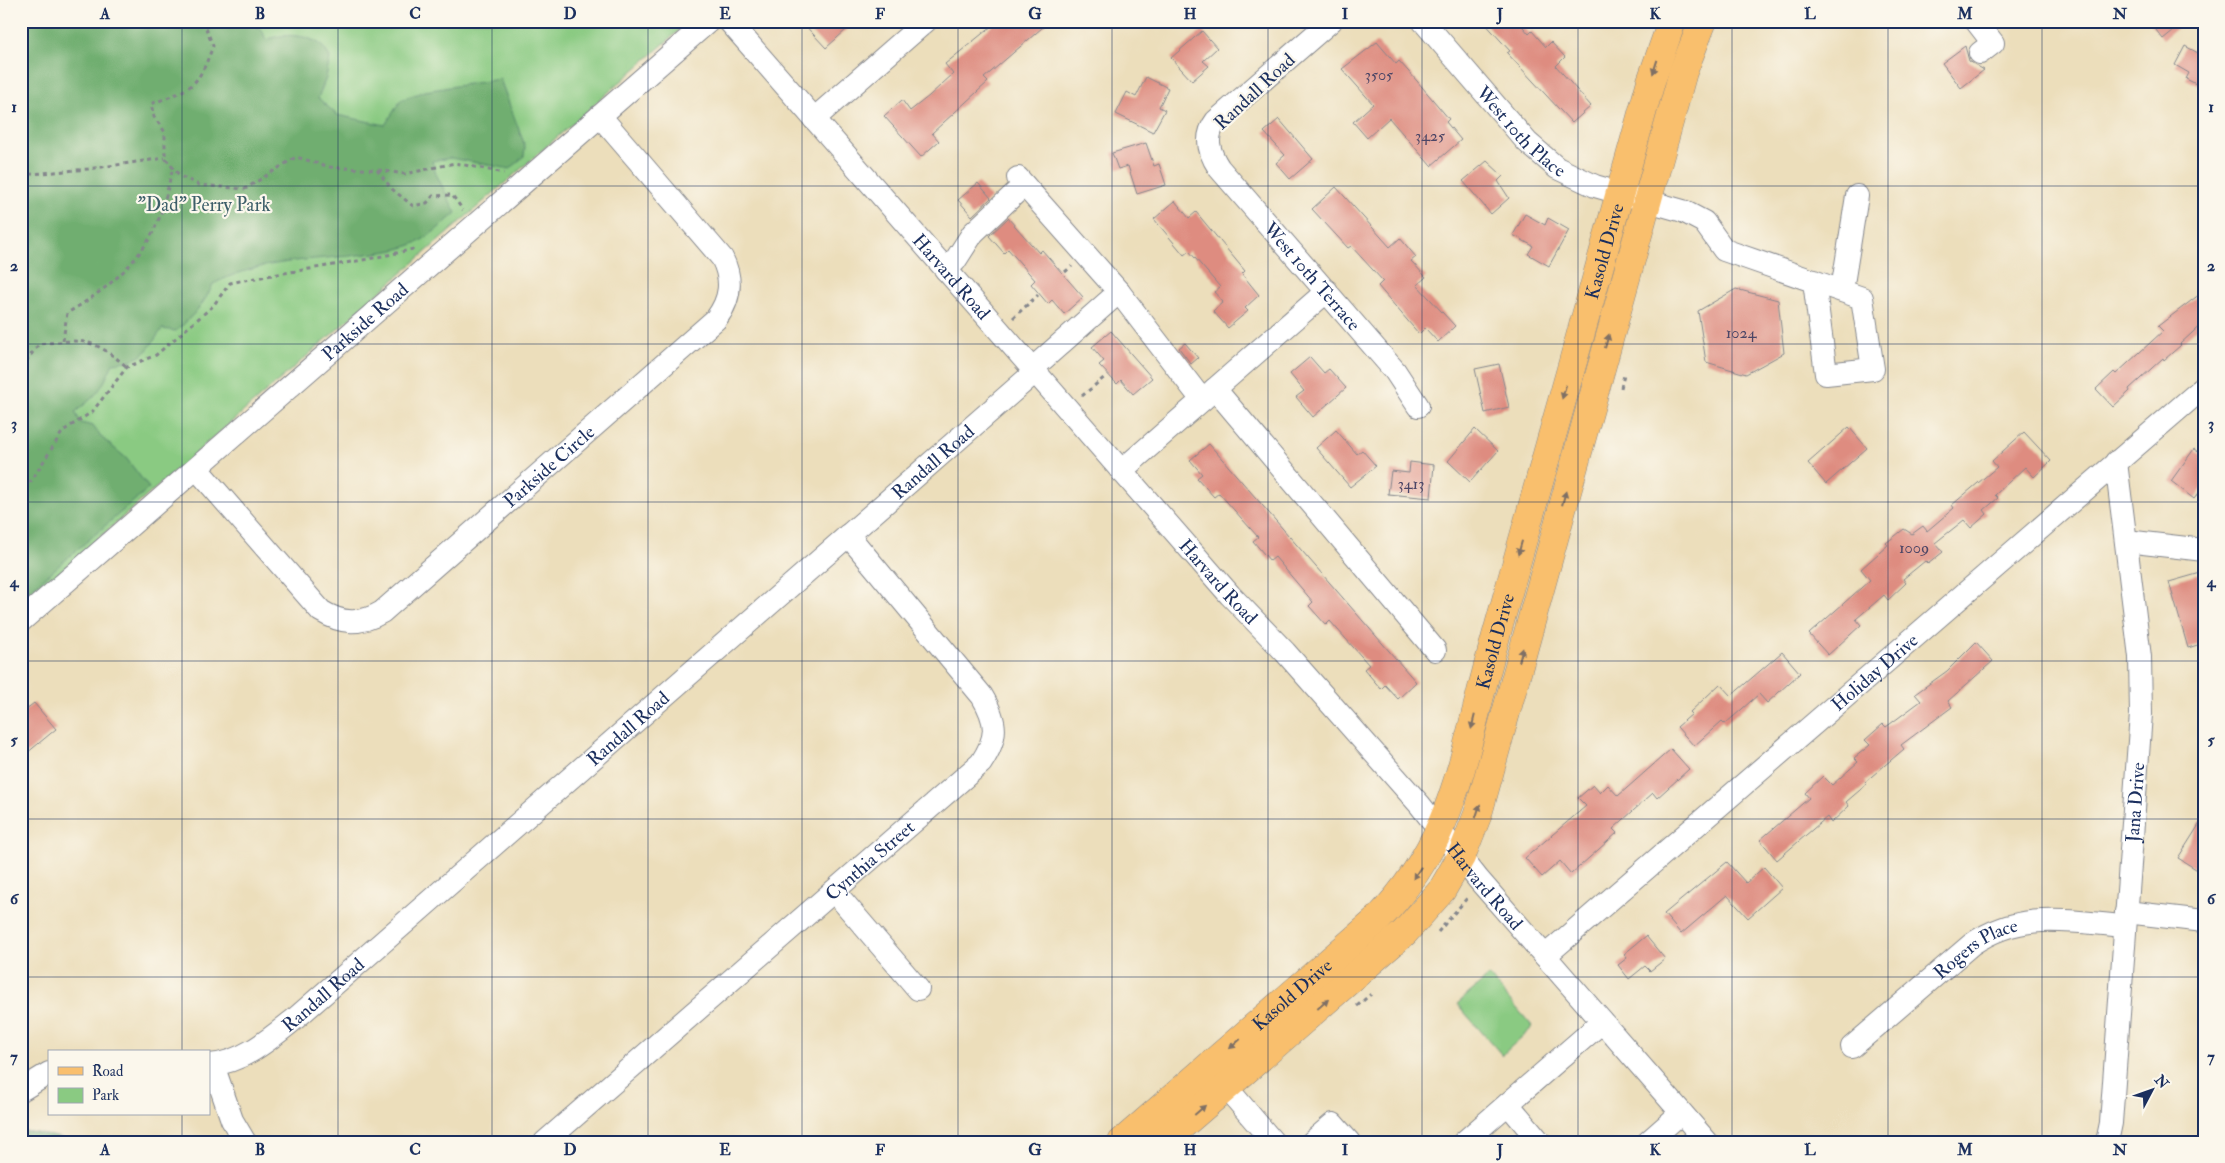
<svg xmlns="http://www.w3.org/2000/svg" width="2225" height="1163" viewBox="0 0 2225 1163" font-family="'IM FELL Double Pica',serif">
	<rect width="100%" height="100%" fill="#fbf7ec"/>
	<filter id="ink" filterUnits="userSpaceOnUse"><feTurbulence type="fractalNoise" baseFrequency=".02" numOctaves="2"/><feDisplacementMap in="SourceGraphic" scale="10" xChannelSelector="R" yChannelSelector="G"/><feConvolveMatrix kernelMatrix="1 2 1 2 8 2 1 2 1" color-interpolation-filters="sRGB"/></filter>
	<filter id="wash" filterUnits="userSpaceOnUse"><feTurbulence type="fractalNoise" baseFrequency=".0096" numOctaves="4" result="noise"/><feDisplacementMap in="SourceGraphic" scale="20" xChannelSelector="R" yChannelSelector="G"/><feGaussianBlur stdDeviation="1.12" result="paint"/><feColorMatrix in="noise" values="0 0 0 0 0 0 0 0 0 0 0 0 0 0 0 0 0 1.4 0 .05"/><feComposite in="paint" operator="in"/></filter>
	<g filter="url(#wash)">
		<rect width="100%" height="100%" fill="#ecdebb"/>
		<g fill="#8aca82" stroke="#527c70">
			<polygon points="21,21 690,21 21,606"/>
			<polygon points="1489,976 1533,1027 1502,1055 1457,1004"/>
		</g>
		<g fill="#6fae70" stroke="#456e67">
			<path d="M21,21H248L262,30L266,40C282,33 305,34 320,44C324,47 327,53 330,57L326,78L318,98L337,115L385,125L401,100L425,91L500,79L525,146L524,156L510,169L451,158L432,161L436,174L456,213C445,222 433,234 420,241C399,252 372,253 350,256C303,260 255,262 213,284C206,302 191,318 176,331L162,329C144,355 145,359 113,363C101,391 98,394 75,412L81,423L93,426L101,437L126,458L149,488L21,598Z"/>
			<polygon points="21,1130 62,1138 65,1142 21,1142"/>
		</g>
		<g id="blocks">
			<g fill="#de8c80">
				<polygon points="801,21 840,21 847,29 826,48"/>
				<polygon points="998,21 1050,21 984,78 988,82 932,133 939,141 921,157 884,116 902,100 910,111 929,96 953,74 945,64"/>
				<polygon points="1483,21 1518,21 1529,34 1532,31 1546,47 1551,42 1565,57 1556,66 1591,106 1572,123 1507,53 1510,51"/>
				<polygon points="2149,21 2185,21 2163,39"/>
				<polygon points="1202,31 1217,48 1203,61 1209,66 1192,81 1171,58"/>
				<polygon points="1377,42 1396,64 1399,61 1417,81 1449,119 1446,122 1461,140 1431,166 1389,118 1367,138 1353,122 1373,104 1342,69"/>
				<polygon points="1965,46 1969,61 1984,70 1961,88 1942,63"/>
				<polygon points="2185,46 2200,54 2204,47 2204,88 2186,79 2189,73 2175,65"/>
				<polygon points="1146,77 1168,88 1159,107 1165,110 1153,132 1116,114 1127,92 1136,97"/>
				<polygon points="1279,119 1313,159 1290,179 1276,163 1285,155 1264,132"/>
				<polygon points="1146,143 1154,166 1159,164 1166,185 1137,194 1128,166 1118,169 1112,153"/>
				<polygon points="1487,161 1503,176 1498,181 1509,198 1491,214 1463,181"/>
				<polygon points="978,183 991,198 972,216 958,200"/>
				<polygon points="1336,187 1390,247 1400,238 1416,257 1411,261 1426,277 1417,285 1455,326 1438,342 1425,328 1419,334 1378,286 1383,281 1351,246 1348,248 1312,209"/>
				<polygon points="1175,201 1189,218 1196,212 1245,271 1242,274 1259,295 1245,308 1248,311 1228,328 1213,311 1223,302 1214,292 1220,287 1189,251 1184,255 1154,219"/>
				<polygon points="1525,214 1545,225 1548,218 1569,230 1549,266 1528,254 1533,246 1513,235"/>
				<polygon points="1008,218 1039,253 1042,250 1083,297 1064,314 1052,300 1048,304 1031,284 1035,280 1008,249 1004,253 989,236"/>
				<polygon points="1736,289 1778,300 1784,353 1746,374 1706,362 1698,311"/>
				<polygon points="2204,291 2204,322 2180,344 2181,345 2164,360 2163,358 2129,389 2130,391 2113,407 2096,389 2114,372 2116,374 2163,331 2158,326"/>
				<polygon points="1111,331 1152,378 1133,394 1121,380 1117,384 1099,365 1104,361 1092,347"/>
				<polygon points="1185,343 1198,358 1191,364 1179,348"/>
				<polygon points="1310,357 1324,373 1329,369 1346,388 1313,417 1296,397 1304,391 1290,374"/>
				<polygon points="1499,364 1509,407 1485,413 1475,369"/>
				<polygon points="1849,427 1867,448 1826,484 1808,463"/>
				<polygon points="1475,429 1498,451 1470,482 1448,461"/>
				<polygon points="1336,430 1357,454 1362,450 1376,466 1350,487 1316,448"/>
				<polygon points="2024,432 2051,461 2034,477 2025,467 1995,495 1998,498 1984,510 1987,514 1971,528 1964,520 1935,543 1943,552 1928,564 1925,561 1903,579 1906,583 1888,600 1884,595 1856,619 1861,625 1828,655 1809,634 1870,580 1861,569 1888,545 1886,543 1904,529 1912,534 1923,526 1927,531 1954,508 1952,505 1997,467 1992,461"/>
				<polygon points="1209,444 1416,682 1398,699 1385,685 1381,689 1364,669 1369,665 1330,621 1326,625 1309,606 1313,602 1275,557 1270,561 1253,541 1258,537 1219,493 1214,497 1197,478 1202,474 1190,460"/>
				<polygon points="2194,449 2204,456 2204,486 2194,499 2171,481"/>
				<polygon points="1410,462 1434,465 1431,498 1388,494 1391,471 1409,473"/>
				<polygon points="2204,572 2204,643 2188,648 2169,582"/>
				<polygon points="1976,642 1993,661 1948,701 1952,707 1901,745 1904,749 1865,782 1867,784 1846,802 1849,806 1831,823 1827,817 1777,860 1760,840 1809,798 1805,793 1823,776 1832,785 1858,762 1854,758 1870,745 1865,740 1883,724 1886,727 1921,701 1915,694 1947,671"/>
				<polygon points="1782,652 1800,673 1767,703 1759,694 1725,724 1722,721 1694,746 1677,727 1692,714 1690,712 1720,684 1731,696"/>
				<polygon points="34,703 56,729 21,758 21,713"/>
				<polygon points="1671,749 1689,769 1657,798 1653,793 1613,829 1617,833 1571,874 1560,861 1542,877 1525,858 1586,806 1578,798 1593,785 1600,793 1608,785 1618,796"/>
				<polygon points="2204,817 2204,874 2178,858"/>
				<polygon points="1727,862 1746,883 1764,867 1782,888 1748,918 1727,895 1681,934 1664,914"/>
				<polygon points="1646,936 1665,959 1650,971 1645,966 1629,979 1618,965 1627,958 1624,954"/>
			</g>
		</g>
	</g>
	<g filter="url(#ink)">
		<use href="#blocks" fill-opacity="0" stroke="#84868c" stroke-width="1"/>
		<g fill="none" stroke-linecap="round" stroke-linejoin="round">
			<defs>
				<g id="minor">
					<path id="s1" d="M729,21L1230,595L1285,652L1420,805L1478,879L1707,1142"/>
					<path id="s2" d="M1331,21L1216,121C1204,137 1209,153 1219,168L1395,371L1418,406"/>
					<path id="s3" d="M1423,21L1527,142L1557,168L1595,186L1683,211L1704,222L1724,250L1862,298L1873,369L1826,374L1814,281"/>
					<polyline points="1976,21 1993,43 1980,53"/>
					<polyline points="814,119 926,21"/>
					<polyline points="1018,178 1119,292 1202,400"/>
					<polyline points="946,270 955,261 973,233 1024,185"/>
					<polyline points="1842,290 1857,196"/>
					<polyline points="1032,369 1119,292"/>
					<polyline points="1215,389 1435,650"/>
					<path id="s4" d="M197,469L321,611C342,624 360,625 382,612L716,319C731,299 733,280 722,258L600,116"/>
					<polyline points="1121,471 1327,291"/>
					<polyline points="2126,541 2204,550"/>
					<path id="s5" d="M21,621L709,21"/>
					<polyline points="834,891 918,989"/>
					<polyline points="2126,912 2204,921"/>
					<path id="s6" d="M1545,956L2204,387"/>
					<path id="s7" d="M1852,1047L1972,944C2022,910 2069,922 2125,926"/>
					<path id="s8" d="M209,1065C243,1063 271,1038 296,1018L1035,372"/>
					<polyline points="213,1065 232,1120 245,1142"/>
					<polyline points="1226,1087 1273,1142"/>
					<polyline points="23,1089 49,1073"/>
					<polyline points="1508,1104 1540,1142"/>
					<path id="s9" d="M545,1142L981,763C998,737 998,723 982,696L848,535"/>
					<polyline points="1312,1142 1333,1124 1349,1142"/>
					<polyline points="1464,1142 1602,1022"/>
					<polyline points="1648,1142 1681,1113"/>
					<path id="s10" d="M2107,1142L2111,1123L2141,714L2140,657L2116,462"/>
				</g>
				<g id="major">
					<path id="s11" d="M1122,1142L1377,920C1445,850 1458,783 1481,692C1493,645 1507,597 1520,550C1564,394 1608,237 1651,81L1672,21"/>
					<polyline points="1163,1142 1405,932 1442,890 1461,857 1478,814 1683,72 1703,21"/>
				</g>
			</defs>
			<use href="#minor" stroke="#84868c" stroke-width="24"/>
			<use href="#major" stroke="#84868c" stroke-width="29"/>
			<g stroke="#84868c" stroke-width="3" stroke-dasharray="4 4" stroke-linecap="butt">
				<path d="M203,21L213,46C197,89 192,88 151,104L154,117L165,132V158L180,176L199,185L245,189L296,157L330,167L377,170L392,189L413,206L427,203L433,196L452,195L463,210"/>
				<polyline points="378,170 405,174 455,163 504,173"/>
				<polyline points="21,175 88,169 165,158"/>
				<polyline points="1065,272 1072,266"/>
				<polyline points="1013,318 1038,295"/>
				<path d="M63,341L67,313C104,292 142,261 158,221C165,204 168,185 173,168"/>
				<path d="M21,368L39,344C83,339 92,337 127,367"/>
				<polyline points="1621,388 1624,375"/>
				<polyline points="1082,396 1106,376"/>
				<path d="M21,486L31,481L63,431L92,412L127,367L156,355L213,306L230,283C292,270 356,264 417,248"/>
				<polyline points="1438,932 1468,897"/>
				<polyline points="1357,1006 1371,994"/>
			</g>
			<use href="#minor" stroke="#fff" stroke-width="22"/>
			<use href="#major" stroke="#f9bf6d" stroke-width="28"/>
		</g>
		<defs><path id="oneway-solid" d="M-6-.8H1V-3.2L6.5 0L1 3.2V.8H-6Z" transform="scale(1.25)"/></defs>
		<g fill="#7f7065">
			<use href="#oneway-solid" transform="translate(1655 67) rotate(108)"/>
			<use href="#oneway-solid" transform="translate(1607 341) rotate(-74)"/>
			<use href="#oneway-solid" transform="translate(1564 392) rotate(106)"/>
			<use href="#oneway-solid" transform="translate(1564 498) rotate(-75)"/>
			<use href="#oneway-solid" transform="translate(1520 548) rotate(106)"/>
			<use href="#oneway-solid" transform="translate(1521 655) rotate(-75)"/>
			<use href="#oneway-solid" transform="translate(1473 722) rotate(104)"/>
			<use href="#oneway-solid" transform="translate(1478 811) rotate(-72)"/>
			<use href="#oneway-solid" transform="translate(1417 873) rotate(123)"/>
			<use href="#oneway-solid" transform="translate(1323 1004) rotate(-41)"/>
			<use href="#oneway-solid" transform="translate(1235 1044) rotate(139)"/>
			<use href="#oneway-solid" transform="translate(1200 1110) rotate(-41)"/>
		</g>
	</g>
	<path fill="none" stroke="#1b2f5e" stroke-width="1" stroke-opacity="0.55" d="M182,21V1052M338,21V1142M492,21V1142M648,21V1142M802,21V1142M958,21V1142M1112,21V1142M1268,21V1142M1422,21V1142M1578,21V1142M1732,21V1142M1888,21V1142M2042,21V1142M21,186H2204M21,344H2204M21,502H2204M21,661H2204M21,819H2204M21,977H2204M182,1114V1142"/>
	<g text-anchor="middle" stroke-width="4.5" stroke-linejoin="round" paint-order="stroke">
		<g font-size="16" fill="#4c4666">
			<text x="1379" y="80">3505</text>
			<text x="1430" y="141">3425</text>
			<text x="1741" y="338">1024</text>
			<text x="1411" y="489">3413</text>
			<text x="1914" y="553">1009</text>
		</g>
		<g font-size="19" fill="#1b2f5e" stroke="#fbf7ec">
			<text transform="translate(1254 91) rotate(-43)" y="7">Randall Road</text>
			<text dy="7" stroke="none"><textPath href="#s3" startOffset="148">West 10th Place</textPath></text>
			<text dy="7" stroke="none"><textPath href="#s11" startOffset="1050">Kasold Drive</textPath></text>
			<text dy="7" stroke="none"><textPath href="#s2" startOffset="346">West 10th Terrace</textPath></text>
			<text dy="7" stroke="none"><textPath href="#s1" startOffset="339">Harvard Road</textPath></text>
			<text dy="7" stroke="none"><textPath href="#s5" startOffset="456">Parkside Road</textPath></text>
			<text dy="7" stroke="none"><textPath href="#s8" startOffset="946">Randall Road</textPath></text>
			<text dy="7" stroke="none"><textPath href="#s4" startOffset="475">Parkside Circle</textPath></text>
			<text dy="7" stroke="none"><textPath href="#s1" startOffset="744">Harvard Road</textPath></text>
			<text dy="7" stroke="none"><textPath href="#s11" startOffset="645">Kasold Drive</textPath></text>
			<text dy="7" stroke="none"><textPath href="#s6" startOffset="435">Holiday Drive</textPath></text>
			<text dy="7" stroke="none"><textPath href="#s8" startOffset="541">Randall Road</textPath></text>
			<text dy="7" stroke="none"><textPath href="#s10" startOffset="341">Jana Drive</textPath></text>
			<text dy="7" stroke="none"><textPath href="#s9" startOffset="430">Cynthia Street</textPath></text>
			<text dy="7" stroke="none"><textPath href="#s1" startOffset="1149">Harvard Road</textPath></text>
			<text dy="7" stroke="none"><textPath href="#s7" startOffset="159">Rogers Place</textPath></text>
			<text dy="7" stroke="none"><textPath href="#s8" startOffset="136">Randall Road</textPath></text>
			<text dy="7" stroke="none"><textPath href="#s11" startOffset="225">Kasold Drive</textPath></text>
		</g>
		<g font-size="19" fill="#3c5e69" stroke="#fbf7ec">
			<text x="204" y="211">"Dad" Perry Park</text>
		</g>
	</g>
	<rect width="2225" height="1163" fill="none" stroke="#fbf7ec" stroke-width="55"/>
	<rect x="48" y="1050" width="162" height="65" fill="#fbf7ec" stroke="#a1a7b3"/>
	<rect x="58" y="1067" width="25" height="8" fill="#f9bf6d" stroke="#a1a7b3"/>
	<text x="92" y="1076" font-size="15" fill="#1b2f5e">Road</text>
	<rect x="58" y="1088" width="25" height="15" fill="#8aca82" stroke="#a1a7b3"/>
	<text x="92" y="1100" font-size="15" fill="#1b2f5e">Park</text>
	<g transform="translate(2152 1090) rotate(49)" stroke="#fbf7ec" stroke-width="4" paint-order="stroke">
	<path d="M0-4L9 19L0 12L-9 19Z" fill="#1b2f5e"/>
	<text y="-8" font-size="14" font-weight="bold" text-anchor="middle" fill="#1b2f5e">N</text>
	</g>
	<rect x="28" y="28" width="2170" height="1108" fill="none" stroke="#1b2f5e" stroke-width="2"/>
	<g font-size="16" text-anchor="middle" font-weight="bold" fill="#1b2f5e">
		<text x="105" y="19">A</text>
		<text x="260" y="19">B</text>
		<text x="415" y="19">C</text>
		<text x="570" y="19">D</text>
		<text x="725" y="19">E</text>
		<text x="880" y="19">F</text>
		<text x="1035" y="19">G</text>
		<text x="1190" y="19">H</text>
		<text x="1345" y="19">I</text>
		<text x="1500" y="19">J</text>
		<text x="1655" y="19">K</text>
		<text x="1810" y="19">L</text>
		<text x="1965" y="19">M</text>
		<text x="2120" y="19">N</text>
		<text x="14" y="112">1</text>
		<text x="2211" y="112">1</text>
		<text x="14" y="271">2</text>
		<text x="2211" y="271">2</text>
		<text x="14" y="429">3</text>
		<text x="2211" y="429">3</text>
		<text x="14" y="587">4</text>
		<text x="2211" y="587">4</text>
		<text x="14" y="745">5</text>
		<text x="2211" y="745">5</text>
		<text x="14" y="904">6</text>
		<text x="2211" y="904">6</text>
		<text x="14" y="1062">7</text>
		<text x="2211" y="1062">7</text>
		<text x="105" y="1155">A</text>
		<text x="260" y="1155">B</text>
		<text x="415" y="1155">C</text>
		<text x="570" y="1155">D</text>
		<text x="725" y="1155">E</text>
		<text x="880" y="1155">F</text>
		<text x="1035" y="1155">G</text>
		<text x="1190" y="1155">H</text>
		<text x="1345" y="1155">I</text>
		<text x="1500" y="1155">J</text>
		<text x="1655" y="1155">K</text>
		<text x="1810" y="1155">L</text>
		<text x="1965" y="1155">M</text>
		<text x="2120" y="1155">N</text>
	</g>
</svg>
